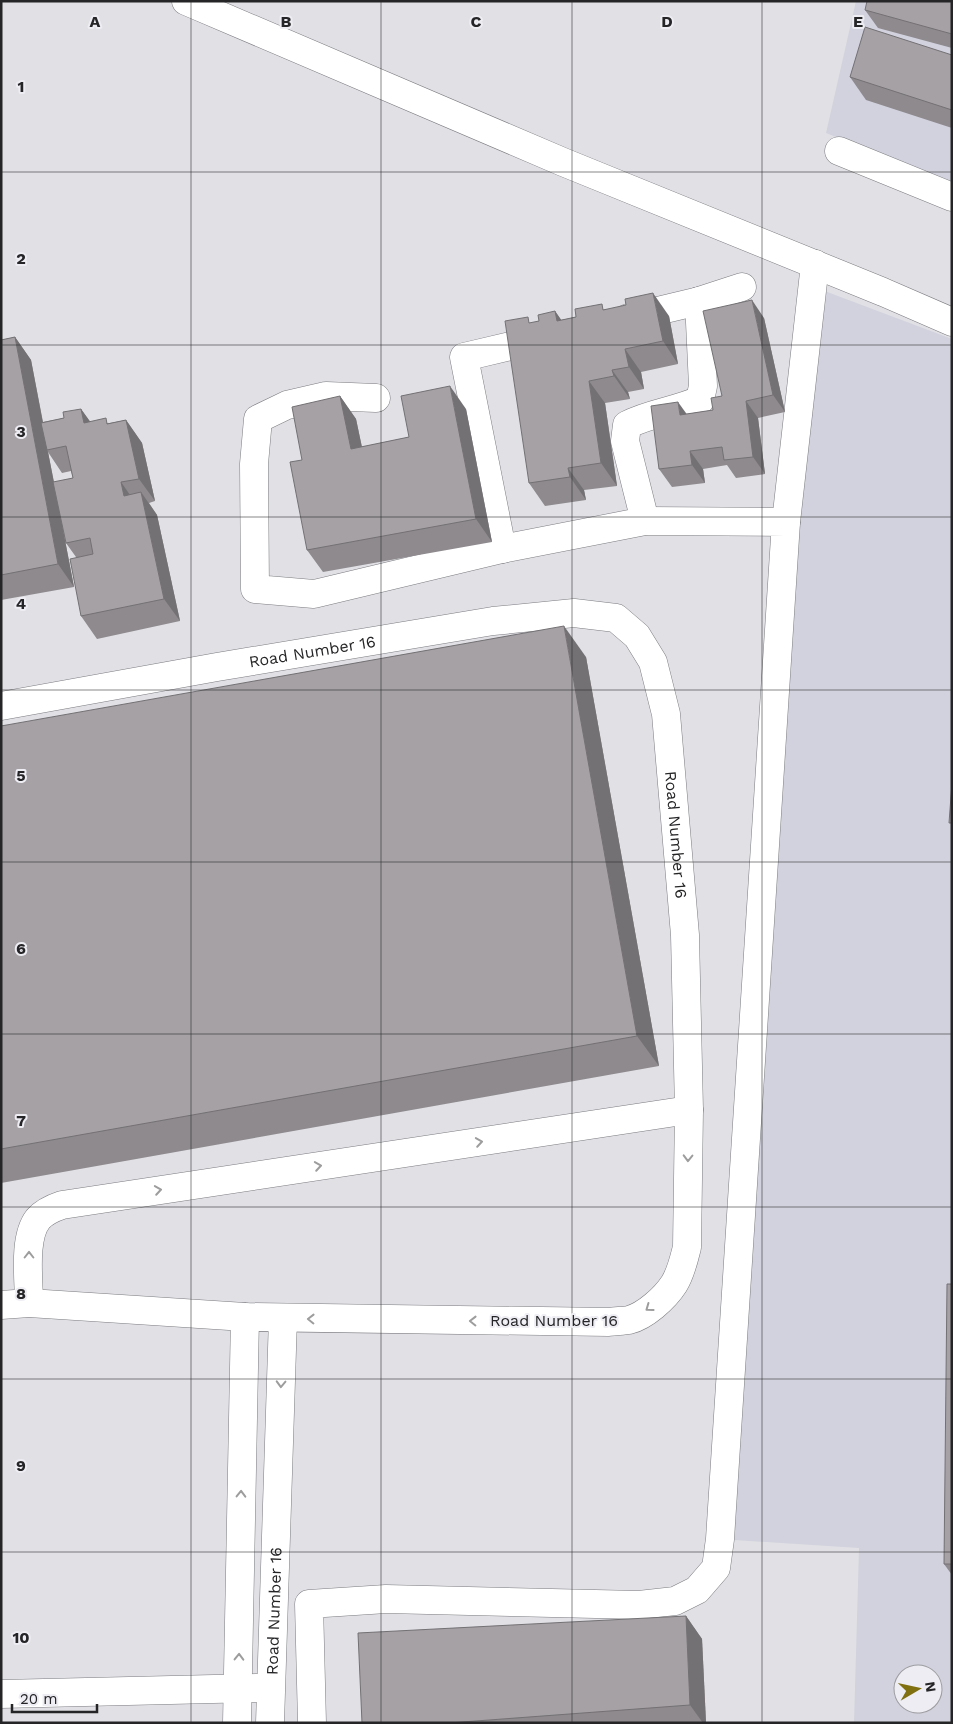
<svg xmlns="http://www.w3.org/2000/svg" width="953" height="1724" viewBox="0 0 953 1724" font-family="'Work Sans',sans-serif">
	<rect width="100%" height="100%" fill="#e0e0e5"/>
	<g fill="#d2d2de" fill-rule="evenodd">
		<polygon points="856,1 952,1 952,183 826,133"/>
		<path d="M814,287L952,339V1723H854L859,1548L734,1540L797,470ZM903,1674H933V1704H903Z"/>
	</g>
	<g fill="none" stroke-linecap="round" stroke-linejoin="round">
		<defs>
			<g id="minor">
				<polyline points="186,1 563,162 883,292 952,322"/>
				<polyline points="839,151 952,197"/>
				<polyline points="628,318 699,301 742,287"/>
				<path d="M645,521L625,441L627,425C650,413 676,411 700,400L703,386L699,301"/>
				<polyline points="786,522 815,264"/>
				<polyline points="502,549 464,357 545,338"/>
				<path id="s1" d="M1,706L217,667L493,621L574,613L616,618L637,636L653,662L666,714L685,935L689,1110L687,1247C684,1259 681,1273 674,1284C665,1298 645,1316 629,1320C623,1321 616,1321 609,1322L245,1317L29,1303L1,1305"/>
				<path d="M29,1303C29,1280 23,1238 38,1219C44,1212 53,1208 62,1205L689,1110"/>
				<polyline points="1,1694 257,1688"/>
				<polyline points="237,1723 245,1317"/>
				<path id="s2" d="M270,1723L283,1318"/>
				<polyline points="312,1723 309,1604 386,1599 639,1605 675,1601 697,1590 716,1568 720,1539 786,522 645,521 502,549 314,594 255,589 254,464 258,419 287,405 326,396 376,398"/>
			</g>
		</defs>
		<use href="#minor" stroke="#7b7c80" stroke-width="29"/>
		<use href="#minor" stroke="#fff" stroke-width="28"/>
	</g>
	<g fill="#8e8a8e" fill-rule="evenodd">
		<polygon points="952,1 952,48 878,28 865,10"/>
		<polygon points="952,55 952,128 866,100 850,77"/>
		<polygon points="606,309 669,316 678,364 641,372 644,389 628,392 630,399 605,403 617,486 584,490 586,500 545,506 529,483 532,323 539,321 555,311 561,320 576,317"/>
		<polygon points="764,318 785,412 758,418 765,474 736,478 727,465 703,469 705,483 672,487 659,469 686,414 713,410 722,396"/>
		<path d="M15,337L31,360L43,422L64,418L81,409L90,422L110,423L126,420L142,443L155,501L149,503L157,515L180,621L97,639L81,616L76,557L66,543L61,519L74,587L1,600V340ZM48,452L62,473L71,471L73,478L54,482Z"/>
		<polygon points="340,396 356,419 362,447 409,437 466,409 492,542 323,572 307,550"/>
		<polygon points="586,657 659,1066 1,1183 1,726"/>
		<polygon points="952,1284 952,1575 944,1564"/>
		<polygon points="686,1616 702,1639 706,1723 362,1723"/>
	</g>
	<g fill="#747174">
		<polygon points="653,293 669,316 678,364 663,341"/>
		<polygon points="752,300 764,318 785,412 773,395"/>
		<polygon points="555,311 571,334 557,321"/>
		<polygon points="15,337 31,360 48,450 47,450 48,452 74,587 58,564"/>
		<polygon points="625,349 641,372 644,389 629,367"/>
		<polygon points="612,370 628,392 630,399 614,376"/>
		<polygon points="589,381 605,403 617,486 601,463"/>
		<polygon points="450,386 466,409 492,542 476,519"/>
		<polygon points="340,396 356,419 367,472 351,449"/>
		<polygon points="746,401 758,418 765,474 753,457"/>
		<polygon points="678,402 691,420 680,415"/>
		<polygon points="81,409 97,431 84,423"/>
		<polygon points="126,420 142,443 155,501 139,479"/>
		<polygon points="690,451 703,469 705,483 692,465"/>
		<polygon points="568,468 584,490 586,500 570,477"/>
		<polygon points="121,482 137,505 124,496"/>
		<polygon points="141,492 157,515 180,621 164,599"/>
		<polygon points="564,626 586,657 659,1066 637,1036"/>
		<polygon points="686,1616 702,1639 706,1723 703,1723 690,1705"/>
	</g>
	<g fill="#a5a1a5" stroke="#747174">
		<polygon points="867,1 952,1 952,34 865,10"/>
		<polygon points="865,27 952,55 952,110 850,77"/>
		<polygon points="653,293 663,341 625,349 629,367 612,370 614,376 589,381 601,463 568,468 570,477 529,483 505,321 528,317 529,323 539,321 538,315 555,311 557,321 576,317 575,309 602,304 603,310 626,305 625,299"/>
		<polygon points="752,300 773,395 746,401 753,457 724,460 722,447 690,451 692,465 659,469 651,406 678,402 680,415 713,410 711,398 722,396 703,311"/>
		<polygon points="15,337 58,564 1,575 1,340"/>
		<polygon points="450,386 476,519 307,550 290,462 302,460 292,407 340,396 351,449 409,437 401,396"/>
		<polygon points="81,409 84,423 106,418 107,424 126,420 139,479 121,482 124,496 141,492 164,599 81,616 70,559 93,554 90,538 66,543 53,482 73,478 66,446 47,450 41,423 64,418 63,412"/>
		<polygon points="564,626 637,1036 1,1149 1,726"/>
		<polygon points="952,783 952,823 949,823"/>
		<polygon points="947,1284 952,1284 952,1564 944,1564"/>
		<polygon points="686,1616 690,1705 449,1723 362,1723 358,1633"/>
	</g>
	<defs><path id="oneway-chevron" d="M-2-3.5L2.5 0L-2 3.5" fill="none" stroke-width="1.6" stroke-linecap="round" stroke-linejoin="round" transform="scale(1.25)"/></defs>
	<g stroke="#9d9d9e">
		<use href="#oneway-chevron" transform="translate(479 1142) rotate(-9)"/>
		<use href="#oneway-chevron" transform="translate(688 1158) rotate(91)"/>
		<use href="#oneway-chevron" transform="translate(318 1166) rotate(-9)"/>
		<use href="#oneway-chevron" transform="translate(158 1190) rotate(-9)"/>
		<use href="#oneway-chevron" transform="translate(29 1255) rotate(-90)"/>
		<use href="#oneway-chevron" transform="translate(649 1308) rotate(144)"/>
		<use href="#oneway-chevron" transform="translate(311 1319) rotate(-179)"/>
		<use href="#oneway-chevron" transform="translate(473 1321) rotate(-179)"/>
		<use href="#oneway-chevron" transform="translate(281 1384) rotate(92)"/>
		<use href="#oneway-chevron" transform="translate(241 1494) rotate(-89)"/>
		<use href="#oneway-chevron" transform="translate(239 1657) rotate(-89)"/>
	</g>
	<path fill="none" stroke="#252527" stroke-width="1" stroke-opacity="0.55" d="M191,1V1723M381,1V1723M572,1V1723M762,1V1723M1,172H952M1,345H952M1,517H952M1,690H952M1,862H952M1,1034H952M1,1207H952M1,1379H952M1,1552H952"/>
	<g text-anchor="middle" stroke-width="4" stroke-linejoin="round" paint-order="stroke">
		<g font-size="16" fill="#252527" stroke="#ededf3">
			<text dy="6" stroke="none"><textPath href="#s1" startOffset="316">Road Number 16</textPath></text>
			<text dy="6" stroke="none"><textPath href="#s1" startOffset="856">Road Number 16</textPath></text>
			<text x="554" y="1326">Road Number 16</text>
			<text dy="6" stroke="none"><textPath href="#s2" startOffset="112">Road Number 16</textPath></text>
		</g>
	</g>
	<g font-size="16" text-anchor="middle" font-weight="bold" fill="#252527" stroke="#ededf3" stroke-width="4" stroke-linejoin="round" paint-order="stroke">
		<text x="95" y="27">A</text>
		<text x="286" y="27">B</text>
		<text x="476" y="27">C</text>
		<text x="667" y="27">D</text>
		<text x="858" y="27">E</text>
		<text x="21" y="92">1</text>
		<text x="21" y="264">2</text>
		<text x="21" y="437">3</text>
		<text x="21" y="609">4</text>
		<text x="21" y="781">5</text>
		<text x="21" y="954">6</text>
		<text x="21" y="1126">7</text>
		<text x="21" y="1299">8</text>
		<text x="21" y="1471">9</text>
		<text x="21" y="1643">10</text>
	</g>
	<rect width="953" height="1724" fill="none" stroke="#252527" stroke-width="5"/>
	<g transform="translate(918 1689) rotate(81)"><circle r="24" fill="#ededf3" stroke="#9d9da1"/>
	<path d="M0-4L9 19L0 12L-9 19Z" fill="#81700f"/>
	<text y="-8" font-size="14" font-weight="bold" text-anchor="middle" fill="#252527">N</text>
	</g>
	<path d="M12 1704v8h85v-8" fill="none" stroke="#252527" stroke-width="2.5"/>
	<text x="20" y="1704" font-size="15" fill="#252527" stroke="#ededf3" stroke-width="4" paint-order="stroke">20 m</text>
</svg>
